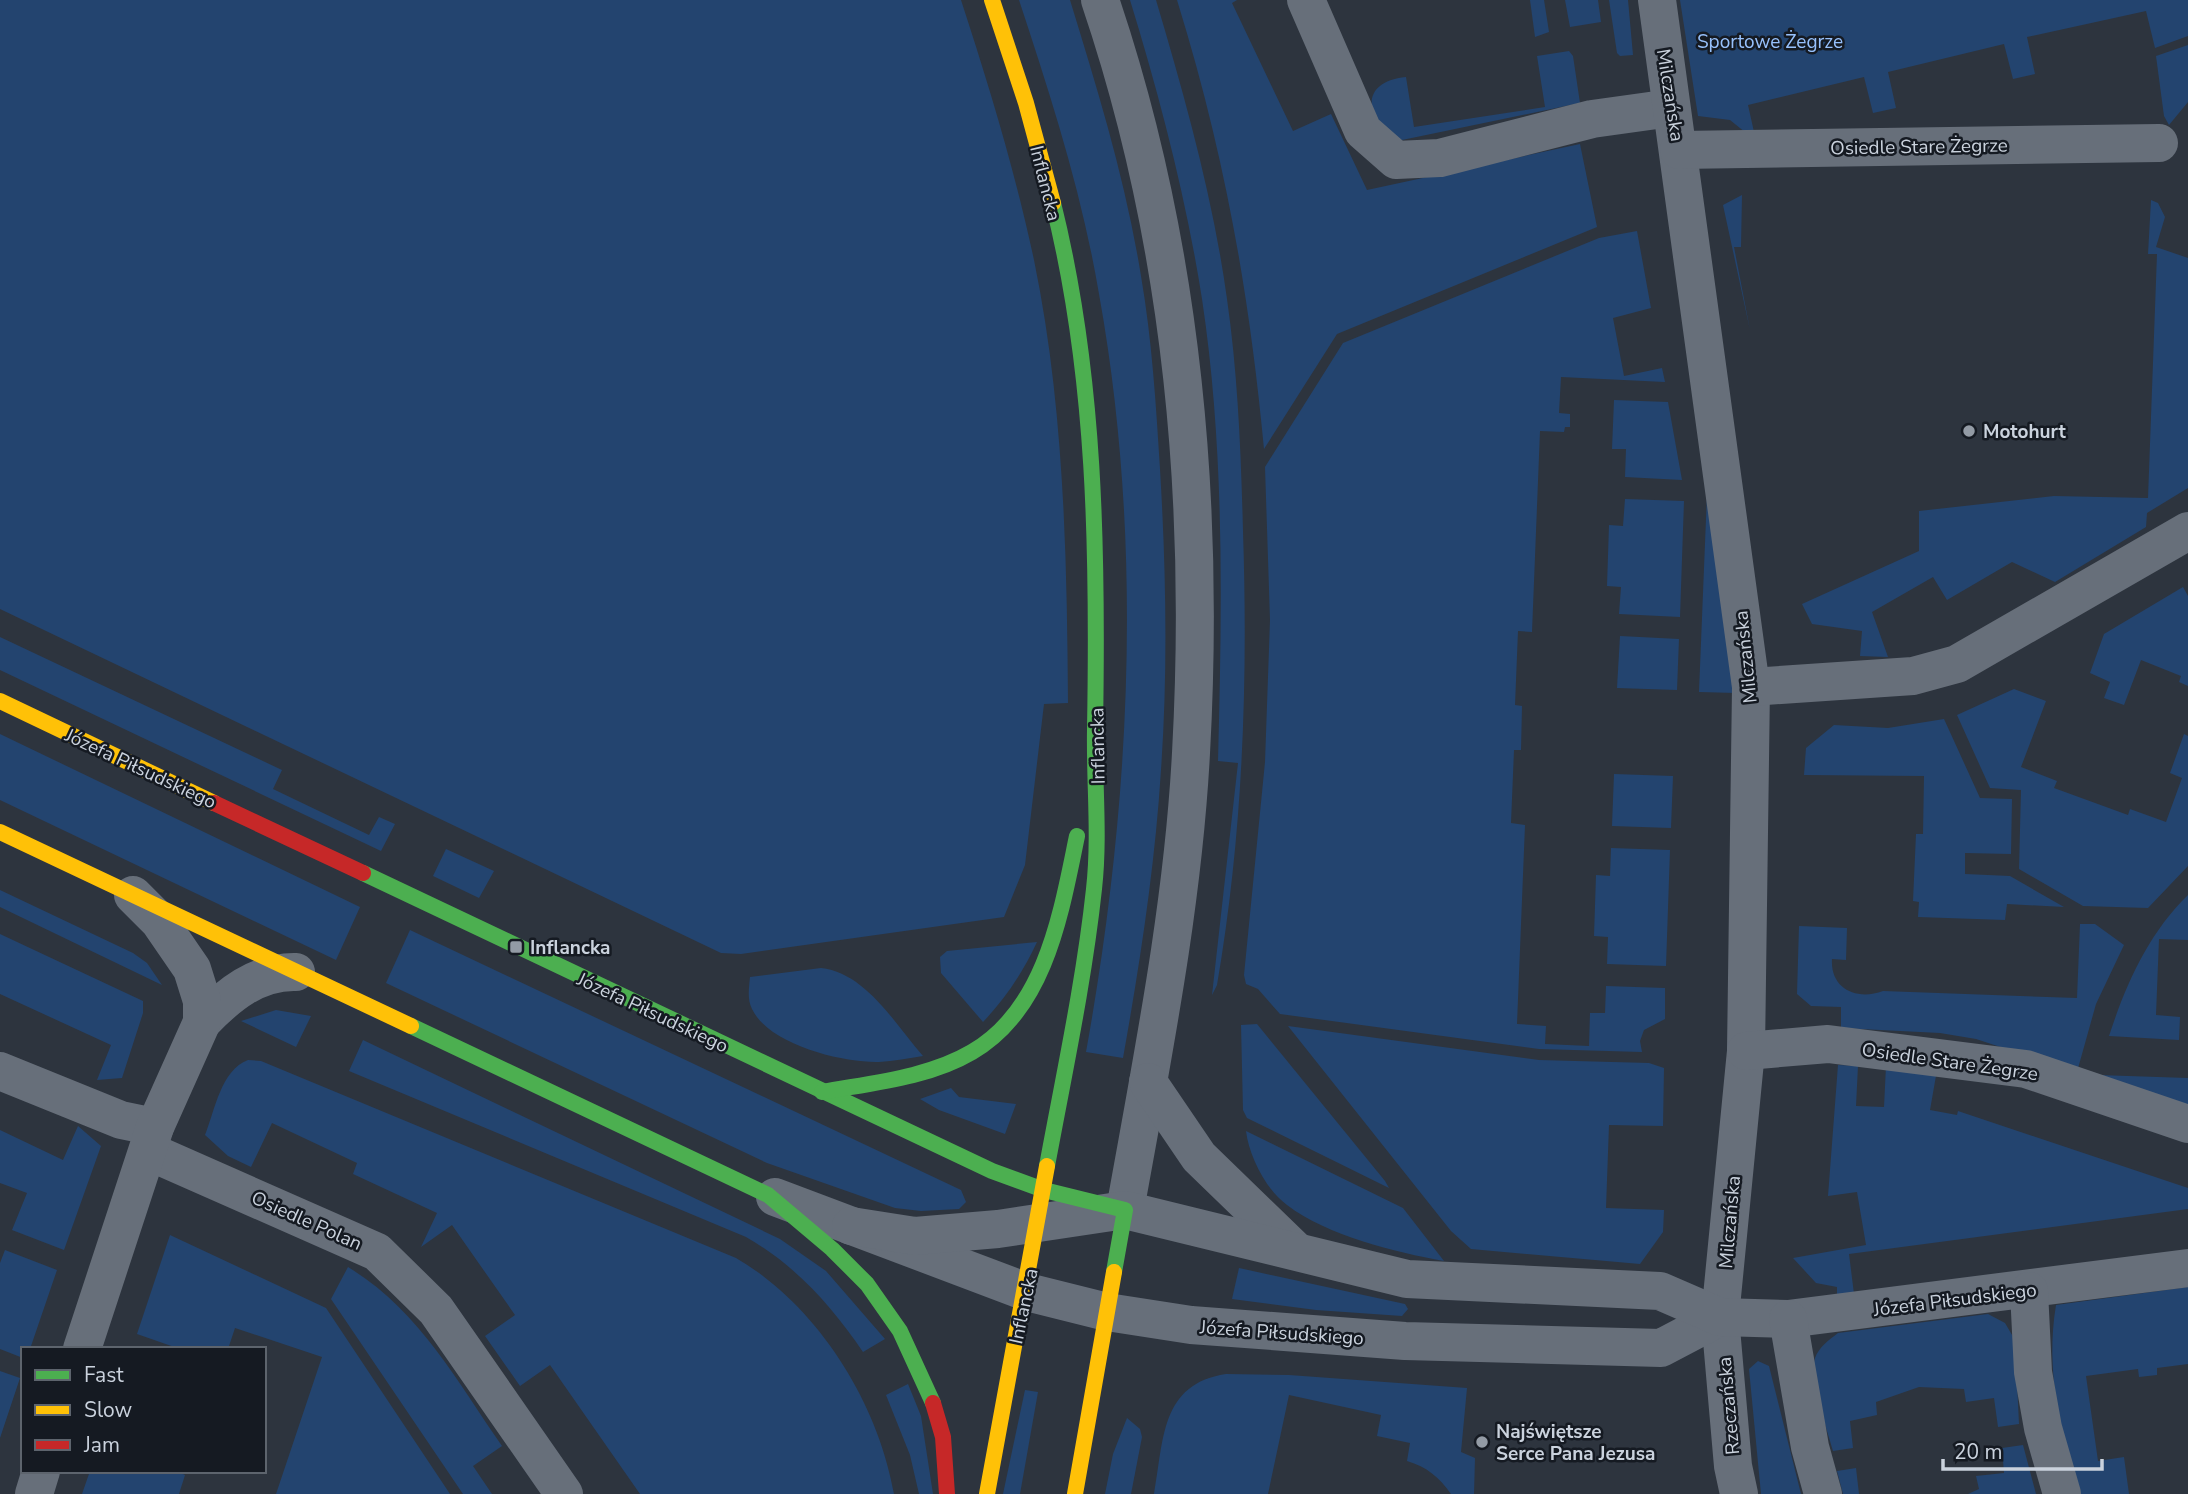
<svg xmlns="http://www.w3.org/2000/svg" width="2188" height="1494" viewBox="0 0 2188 1494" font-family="'Nunito Sans',sans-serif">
	<rect width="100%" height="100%" fill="#2d343e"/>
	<g fill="#23446f">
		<path d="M0,0H961C989,86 1015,171 1034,260C1064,405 1067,555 1068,703L1044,704L1025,865L1004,917L741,954L721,953L0,609Z"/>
		<path d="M1019,0H1070C1098,91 1126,182 1141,276C1152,340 1156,404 1160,469C1166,569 1168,670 1161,770C1155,866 1140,963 1123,1058L1086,1052C1131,803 1144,544 1099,294C1082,193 1051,97 1019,0Z"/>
		<path d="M1130,0H1156C1185,98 1213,197 1227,299C1238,376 1241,453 1243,531C1248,683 1243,834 1217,985L1212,995L1238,763L1218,761C1222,608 1225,452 1202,299C1186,197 1160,98 1130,0Z"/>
		<path d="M1177,0H1237L1232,3L1293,131L1331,114L1367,190L1580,144L1597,227L1337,334L1264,449C1249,290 1224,152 1177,0Z"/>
		<polygon points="1530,0 1544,0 1549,32 1535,37"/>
		<polygon points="1565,0 1598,0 1601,22 1570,27"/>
		<polygon points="1609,0 1628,0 1633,55 1620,56 1617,53"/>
		<polygon points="1680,0 2188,0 2188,36 2155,48 2146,11 2027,37 2035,74 2013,79 2004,44 1888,72 1896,108 1873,113 1864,77 1748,105 1756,141 1730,120 1698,116"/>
		<polygon points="2188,45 2188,102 2169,125 2164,116 2156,56"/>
		<path d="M1569,51L1573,56L1580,103L1402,140C1367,125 1355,82 1406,77L1414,127L1545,107L1537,56Z"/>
		<polygon points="1742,195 1741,247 1734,247 1750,330 1723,205"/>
		<polygon points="2151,200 2158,203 2165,217 2156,247 2188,258 2188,488 2147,513 2146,527 2055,582 2012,562 1947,600 1933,577 1872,612 1888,657 1860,656 1862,631 1812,624 1802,604 1919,551 1919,511 2054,496 2148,498 2157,254 2148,254"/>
		<polygon points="1637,231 1651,308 1613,318 1624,376 1662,368 1665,382 1561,377 1559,413 1570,414 1570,427 1565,427 1564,432 1540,431 1532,632 1518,631 1515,705 1522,706 1521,750 1514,750 1511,823 1525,825 1517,1024 1546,1026 1545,1044 1589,1046 1590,1013 1605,1013 1606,986 1665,988 1665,1019 1644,1030 1640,1041 1642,1052 1539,1049 1280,1014 1258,989 1246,984 1244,975 1265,762 1270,620 1265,467 1343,343 1599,238"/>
		<polygon points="1614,400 1668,402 1682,480 1625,477 1626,449 1612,449"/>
		<polygon points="1707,494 1736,693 1699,692"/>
		<polygon points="1625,499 1684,501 1680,617 1619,614 1621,587 1607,586 1609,525 1623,526"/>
		<polygon points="2183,587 2188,596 2188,686 2179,682 2181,676 2141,660 2124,705 2104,698 2110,682 2090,673 2104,634"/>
		<polygon points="1620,636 1679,639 1677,690 1617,688"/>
		<polygon points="0,637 282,770 273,789 369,835 379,817 395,824 381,851 0,670"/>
		<polygon points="2014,689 2046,701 2021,767 2057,781 2054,788 2128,815 2130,809 2166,822 2182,778 2170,773 2184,734 2188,736 2188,866 2148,908 2083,906 2019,869 2021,790 1990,788 1957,715"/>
		<polygon points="1944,719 1980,798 2012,799 2011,854 1965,853 1965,874 2010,876 2064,907 2007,904 2005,920 1918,917 1919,902 1913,901 1916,834 1923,834 1924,776 1804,775 1806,748 1834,725 1888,728"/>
		<polygon points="0,734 360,907 336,960 0,800"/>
		<polygon points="1614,774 1673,776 1671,828 1612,826"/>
		<polygon points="1611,848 1670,850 1666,966 1607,964 1608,937 1594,936 1596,875 1610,876"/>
		<polygon points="446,849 494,871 479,898 433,876"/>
		<polygon points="0,890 133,953 147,963 162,985 0,907"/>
		<path d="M2188,895V940L2159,939L2156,1015L2180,1017L2179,1040L2109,1036C2126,984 2148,934 2188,895Z"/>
		<path d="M2080,924H2095L2124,945L2096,1004L2077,1072L1976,1039L1940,1033L1841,1028V1007L1811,1006L1797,994L1799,926L1847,928L1846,960L1832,959C1830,989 1857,1001 1883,991L2077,998Z"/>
		<polygon points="410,930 961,1190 966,1202 959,1209 921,1211 895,1208 767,1163 386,983"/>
		<polygon points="0,934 143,1001 143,1013 122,1078 97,1080 111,1045 0,994"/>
		<path d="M1037,942C1023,972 1006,998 983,1022L941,973L940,957L947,951Z"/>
		<path d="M821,968C866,973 895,1024 923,1056C909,1058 894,1061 879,1062C843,1063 769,1045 752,1009C747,999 749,988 750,977Z"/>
		<polygon points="276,1010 311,1016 296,1047 241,1021"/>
		<polygon points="1257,1024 1385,1181 1389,1188 1247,1118 1243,1110 1241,1025"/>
		<polygon points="1288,1026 1539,1060 1649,1063 1664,1068 1663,1126 1609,1125 1606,1208 1664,1210 1663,1232 1640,1264 1471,1249 1451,1231"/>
		<path d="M363,1040L780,1239L826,1271L885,1339L863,1352C831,1305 795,1265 746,1237L349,1071Z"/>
		<path d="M248,1060L261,1061L736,1258C817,1305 878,1402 894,1494H640L550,1365L520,1386L485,1336L515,1315L452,1225L421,1247L437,1213L353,1174L357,1163L272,1123L251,1167L228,1156L205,1135C215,1110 221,1070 248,1060Z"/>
		<polygon points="1838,1065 1858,1066 1856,1106 1884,1107 1886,1066 1937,1070 1930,1110 1957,1115 1958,1111 2188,1188 2188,1209 1849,1254 1854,1294 1837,1296 1837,1287 1816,1283 1793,1258 1866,1245 1857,1192 1828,1196"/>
		<polygon points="2098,1075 2188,1078 2188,1111"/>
		<polygon points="951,1088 959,1097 1016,1104 1005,1134 939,1110 920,1099"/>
		<polygon points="78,1126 101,1146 64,1250 12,1230 27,1193 0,1183 0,1130 63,1160"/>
		<path d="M1246,1131L1403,1208L1444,1261C1395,1252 1328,1236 1287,1205C1266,1190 1249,1156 1246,1131Z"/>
		<polygon points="170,1235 326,1308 450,1494 276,1494 322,1357 235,1328 228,1349 180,1349 137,1334"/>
		<polygon points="5,1250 57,1270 30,1349 23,1349 23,1358 0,1349 0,1263"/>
		<path d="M348,1267C419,1310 456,1380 502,1446L473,1466L492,1494H463L331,1299Z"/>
		<polygon points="1239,1268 1405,1304 1408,1309 1402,1316 1316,1310 1232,1299"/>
		<path d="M2188,1287V1364L2157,1368V1375L2139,1377L2138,1369L2086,1376L2098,1461L2124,1457L2129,1494H2076C2061,1430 2045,1371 2056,1305Z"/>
		<path d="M1988,1314L2005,1323L2015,1340L2019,1424L1998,1427L1994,1398L1966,1402L1964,1389L1919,1387L1876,1402L1877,1415L1850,1421L1853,1448L1833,1451C1827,1428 1808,1379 1815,1358C1819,1347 1829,1340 1838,1333Z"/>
		<polygon points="1758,1361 1769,1366 1801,1494 1761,1494 1749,1369"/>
		<polygon points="0,1371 20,1378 0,1438"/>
		<path d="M1226,1374L1289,1375L1467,1388L1461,1452L1475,1458L1474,1494H1451C1439,1477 1427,1467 1407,1461L1410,1443L1377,1436L1381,1415L1289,1395L1268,1494H1154C1164,1440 1160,1384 1226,1374Z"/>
		<polygon points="908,1384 921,1416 933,1494 919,1494 910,1455 886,1395"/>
		<polygon points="1025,1390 1038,1392 1020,1494 1003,1494"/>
		<polygon points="1127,1418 1140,1429 1142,1437 1131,1494 1105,1494 1113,1454"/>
		<polygon points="2023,1445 2036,1494 1968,1494 1979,1489 1976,1476 2004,1473 2002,1448"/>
		<polygon points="1856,1468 1859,1494 1843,1494 1837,1471"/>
		<polygon points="90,1471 176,1471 185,1475 179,1494 82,1494"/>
	</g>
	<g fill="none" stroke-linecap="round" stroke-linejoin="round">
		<g stroke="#676f7a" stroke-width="38">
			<path d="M1100,0C1182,242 1205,499 1191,753C1183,906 1152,1059 1125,1210"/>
			<polyline points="1306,0 1363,131 1396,160 1440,158 1592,119 1671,108"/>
			<polyline points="1657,0 1751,687 1746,1051 1720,1317 1733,1466 1739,1494"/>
			<polyline points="1679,150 2159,143"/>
			<polyline points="1751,687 1913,676 1957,664 2188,531"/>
			<path d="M202,1022C228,995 257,971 296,972"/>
			<polyline points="1746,1051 1828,1044 2026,1069 2188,1124"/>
			<polyline points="0,1071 121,1120 155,1127"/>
			<polyline points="1148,1082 1199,1157 1294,1249"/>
			<polyline points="148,1151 377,1252 436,1310 564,1494"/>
			<polyline points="775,1197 1027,1292 1107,1312 1191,1325 1405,1341 1661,1348 1720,1317"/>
			<polyline points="851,1226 915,1236 998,1229 1125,1210 1407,1279 1660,1291 1720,1317 1788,1319 2188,1268"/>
			<polyline points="2029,1291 2033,1372 2043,1428 2062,1494"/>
			<polyline points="1788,1319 1810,1447 1823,1494"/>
			<polyline points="82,1349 155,1127 202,1022 202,1001 192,969 159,921 133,895"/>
			<polyline points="34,1494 41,1471"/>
		</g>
		<g stroke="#4caf50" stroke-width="16">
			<polyline points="363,873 992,1171 1044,1190 1125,1210 1114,1272"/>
			<polyline points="411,1026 768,1195 832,1249 867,1284 900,1331 933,1403"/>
			<path d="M822,1092C871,1083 928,1078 972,1052C1046,1009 1061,913 1077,836"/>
			<path d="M1047,1166C1064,1074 1084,982 1094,889C1100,835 1094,784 1095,730C1098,555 1096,375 1053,203"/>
		</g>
		<g stroke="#ffc107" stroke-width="16">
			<polyline points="992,0 1026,103 1053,203"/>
			<polyline points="0,701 214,803"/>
			<polyline points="0,832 411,1026"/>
			<polyline points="987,1494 1047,1166"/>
			<polyline points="1075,1494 1114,1272"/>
		</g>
		<g stroke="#c62828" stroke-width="16">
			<polyline points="214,803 363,873"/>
			<polyline points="933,1403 943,1437 947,1494"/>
		</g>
	</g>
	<g fill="#939ba5" stroke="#151a22" stroke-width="2.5">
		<circle cx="1969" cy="431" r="7"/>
		<rect x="509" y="940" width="14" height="14" rx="3.5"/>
		<circle cx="1482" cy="1442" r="7"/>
	</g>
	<g text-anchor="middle" stroke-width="5" stroke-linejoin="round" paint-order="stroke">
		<g font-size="19" fill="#97c1fc" stroke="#151a22">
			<text x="1770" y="48">Sportowe Żegrze</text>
		</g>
		<g font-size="19" fill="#cad2dd" stroke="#151a22">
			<text transform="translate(1671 95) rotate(81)" y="7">Milczańska</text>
			<text transform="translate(1919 146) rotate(-1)" y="7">Osiedle Stare Żegrze</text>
			<text transform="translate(1046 183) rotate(76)" y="7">Inflancka</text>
			<text transform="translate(1745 657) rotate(-96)" y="7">Milczańska</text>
			<text transform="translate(1097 746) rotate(-91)" y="7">Inflancka</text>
			<text transform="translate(141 768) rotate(25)" y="7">Józefa Piłsudskiego</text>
			<text transform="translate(653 1012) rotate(25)" y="7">Józefa Piłsudskiego</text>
			<text transform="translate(1950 1061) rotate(8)" y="7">Osiedle Stare Żegrze</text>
			<text transform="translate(307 1220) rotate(24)" y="7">Osiedle Polan</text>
			<text transform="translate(1729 1222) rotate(-85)" y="7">Milczańska</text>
			<text transform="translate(1955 1299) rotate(-7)" y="7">Józefa Piłsudskiego</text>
			<text transform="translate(1023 1306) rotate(-78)" y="7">Inflancka</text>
			<text transform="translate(1282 1332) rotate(4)" y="7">Józefa Piłsudskiego</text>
			<text transform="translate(1728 1406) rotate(-95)" y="7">Rzeczańska</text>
		</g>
		<g font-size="19" font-weight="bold" fill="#cad2dd" stroke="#151a22" text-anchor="start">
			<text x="1983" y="438">Motohurt</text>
			<text x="530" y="954">Inflancka</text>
			<text x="1496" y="1438">Najświętsze<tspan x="1496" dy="22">Serce Pana Jezusa</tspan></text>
		</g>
	</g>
	<rect x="21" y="1347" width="245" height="126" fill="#151a22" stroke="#5d646d" stroke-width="2"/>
	<rect x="35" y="1370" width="35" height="10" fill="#4caf50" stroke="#5d646d" stroke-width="2"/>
	<text x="84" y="1382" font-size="21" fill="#cad2dd">Fast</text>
	<rect x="35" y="1405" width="35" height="10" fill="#ffc107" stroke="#5d646d" stroke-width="2"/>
	<text x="84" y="1417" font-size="21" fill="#cad2dd">Slow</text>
	<rect x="35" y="1440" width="35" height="10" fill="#c62828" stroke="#5d646d" stroke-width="2"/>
	<text x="84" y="1452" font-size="21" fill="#cad2dd">Jam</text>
	<path d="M1943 1459v10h159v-10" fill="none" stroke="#cad2dd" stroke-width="3.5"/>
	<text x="1954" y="1459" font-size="21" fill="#cad2dd" stroke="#151a22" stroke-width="5" paint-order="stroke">20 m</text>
</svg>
